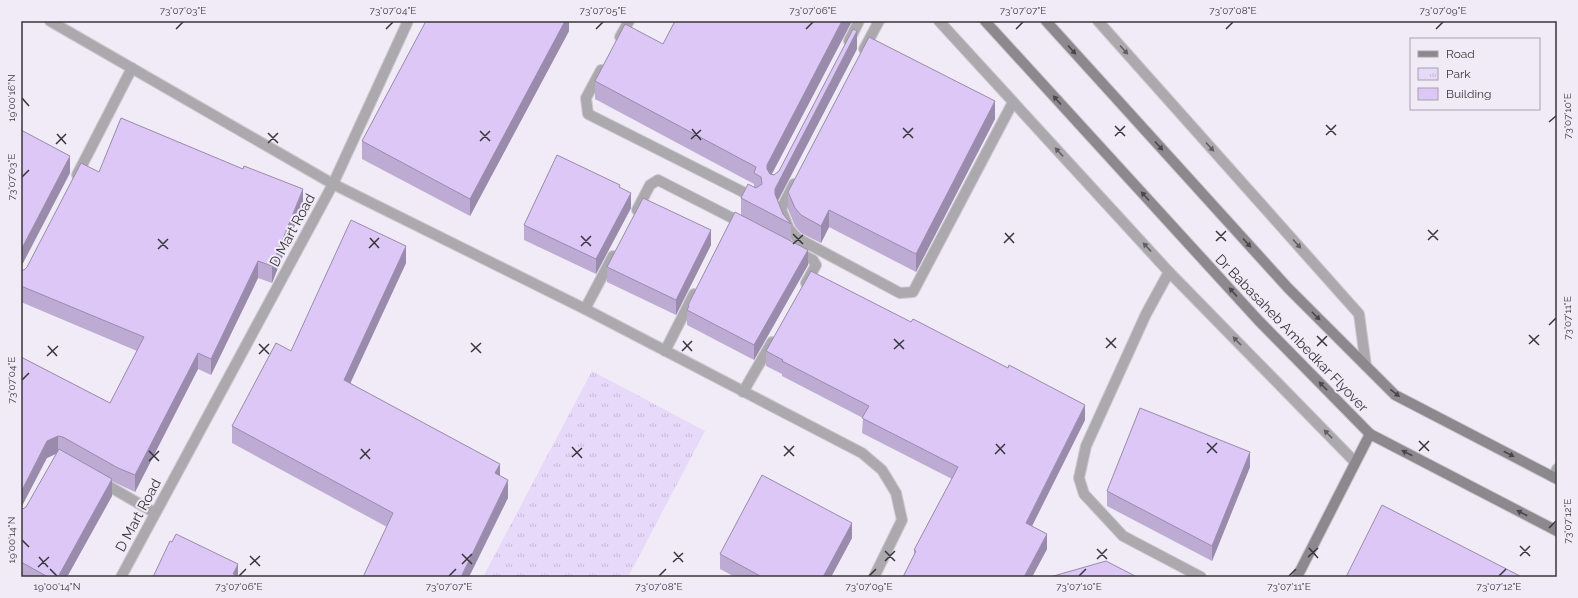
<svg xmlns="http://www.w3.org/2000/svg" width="1578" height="598" viewBox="0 0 1578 598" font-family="Raleway,sans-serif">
	<defs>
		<pattern id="park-tufts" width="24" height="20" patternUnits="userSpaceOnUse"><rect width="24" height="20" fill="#e7d9f9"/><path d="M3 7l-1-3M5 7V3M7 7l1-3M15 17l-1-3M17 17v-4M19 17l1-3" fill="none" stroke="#c7bbd6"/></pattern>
	</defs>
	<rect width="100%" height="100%" fill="#f0ebf6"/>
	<polygon fill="url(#park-tufts)" points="592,371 705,431 628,577 483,577"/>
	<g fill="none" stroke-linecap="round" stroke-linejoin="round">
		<defs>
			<g id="street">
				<polyline points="50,21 333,184 585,309 862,453 882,470 896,493 902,520 874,577"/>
				<polyline points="939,21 1169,272 1355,462"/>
				<polyline points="1098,21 1359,314 1366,366"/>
				<polyline points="620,37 629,21"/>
				<polyline points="849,41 859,21"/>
				<polyline points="864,49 879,21"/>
				<polyline points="601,70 586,98 588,114 755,198"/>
				<polyline points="77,175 132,68"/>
				<polyline points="794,184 781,209 789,229 797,238 900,293 913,292 1013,102"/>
				<polyline points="637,210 650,185 658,180 744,224"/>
				<polyline points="797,252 813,260 816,265 806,283"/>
				<polyline points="1169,272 1146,314 1086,446 1079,478 1084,494 1123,536 1201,577"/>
				<polyline points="585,309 613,256"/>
				<polyline points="665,351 694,294"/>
				<polyline points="743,392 772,342"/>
				<polyline points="1553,477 1557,469"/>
				<polyline points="100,481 155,513"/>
				<polyline points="121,577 333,184 408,21"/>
			</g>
			<g id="secondary">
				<polyline points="985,21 1259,321 1370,434 1557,531"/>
				<polyline points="1046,21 1288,288 1395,395 1557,479"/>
				<polyline points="1297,577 1370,434"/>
			</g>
		</defs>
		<use href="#street" stroke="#cbc7d0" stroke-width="12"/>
		<use href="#secondary" stroke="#cbc7d0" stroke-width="12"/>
		<use href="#street" stroke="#aba9ae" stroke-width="10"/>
		<use href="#secondary" stroke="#8b888e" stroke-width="10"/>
	</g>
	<g fill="#bdabd4">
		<polygon points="569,21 569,31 470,216 362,159 362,141"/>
		<polygon points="675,21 852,21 772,174 774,175 779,171 857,49 778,201 783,214 791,224 791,241 808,265 754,360 687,325 687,310 688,305 741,215 741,198 754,187 754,184 595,99 595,81 663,44"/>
		<polygon points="995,119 916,272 829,227 821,243 801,233 795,226 788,209 788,192"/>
		<polygon points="99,172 303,205 272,283 258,278 211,375 198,369 135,492 118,484 112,481 112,496 67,577 21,577 21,510 26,507 57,453 47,458 21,357 110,403 137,351 21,302 21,270 24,270 27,267"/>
		<polygon points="620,187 631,208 596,274 524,240 524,225"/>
		<polygon points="711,245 676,315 607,282 607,267"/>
		<polygon points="406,263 350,383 500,476 508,498 387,527 232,443 232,426 291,351"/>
		<polygon points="766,351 1085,420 1032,526 1047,549 1032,577 903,577 914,555 914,550 952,479 862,433 863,418 782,376 782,374 766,366"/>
		<polygon points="1250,467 1212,561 1107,506 1107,491"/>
		<polygon points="852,538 831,577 735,577 720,569 720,554"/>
	</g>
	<g fill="#9a8bac">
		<polygon points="565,21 569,21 569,31 470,216 470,199"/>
		<polygon points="842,21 852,21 767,183 767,165"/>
		<polygon points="857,31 857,49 775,206 775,189"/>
		<polygon points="995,101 995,119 916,272 916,254"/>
		<polygon points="70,156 70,173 21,267 21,250"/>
		<polygon points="303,189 303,205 272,283 272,266"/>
		<polygon points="631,193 631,208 596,274 596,259"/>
		<polygon points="829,210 829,227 821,243 821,226"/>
		<polygon points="711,230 711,245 676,315 676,300"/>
		<polygon points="406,246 406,263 344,397 344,380"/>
		<polygon points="808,250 808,265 754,360 754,345"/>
		<polygon points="258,261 258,278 211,375 211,359"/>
		<polygon points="198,353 198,369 135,492 135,475"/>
		<polygon points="1085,405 1085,420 1026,538 1026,523"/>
		<polygon points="58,436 58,453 47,458 21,508 21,492 47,441"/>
		<polygon points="1250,452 1250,467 1212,561 1212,546"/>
		<polygon points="500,464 500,482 495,473"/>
		<polygon points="112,479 112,496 67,577 58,577"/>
		<polygon points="508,480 508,498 469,577 461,577"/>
		<polygon points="852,523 852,538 831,577 823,577"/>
		<polygon points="1047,534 1047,549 1032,577 1024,577"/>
		<polygon points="238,564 238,577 233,574"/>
	</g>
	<g fill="#dcc7f6" stroke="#9a8bac">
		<polygon points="426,21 565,21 470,199 362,141"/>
		<polygon points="675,21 842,21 767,165 767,169 770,174 774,175 779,171 853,29 857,31 775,189 775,194 783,214 791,224 741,198 748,184 756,188 762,184 761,177 754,173 756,167 595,81 625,24 663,44"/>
		<polygon points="869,37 995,101 916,254 829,210 821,226 801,215 795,208 788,192"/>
		<polygon points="121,118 243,169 244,166 303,189 272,266 258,261 211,359 198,353 135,475 118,468 63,437 58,436 47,441 21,492 21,357 110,403 144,337 21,286 21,270 24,270 27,267 81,163 99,172"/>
		<polygon points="21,130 70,156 21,250"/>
		<polygon points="557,155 620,185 619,187 631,193 596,259 524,225"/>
		<polygon points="643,198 711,230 676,300 607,267"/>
		<polygon points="735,212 808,250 754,345 687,310 689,306 688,305"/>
		<polygon points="351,220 406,246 344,380 500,464 495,473 508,480 461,577 363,577 393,513 232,426 276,343 291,351"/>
		<polygon points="811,271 911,322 913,319 1008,368 1009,365 1085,405 1026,523 1047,534 1024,577 903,577 916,551 914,550 958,467 862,418 869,406 782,361 783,360 766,351"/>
		<polygon points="1140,408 1250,452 1212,546 1107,491"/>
		<polygon points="59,449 112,479 58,577 48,577 21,562 21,510 26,507"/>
		<polygon points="762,475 852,523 823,577 762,577 720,554"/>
		<polygon points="1382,505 1522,577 1346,577"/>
		<polygon points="176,534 238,564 233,574 239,577 153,577 170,541 172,542"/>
		<polygon points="1106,561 1137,577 1050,577"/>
	</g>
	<defs><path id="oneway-solid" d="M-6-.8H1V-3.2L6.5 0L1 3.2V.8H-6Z"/></defs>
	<g fill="#49464b">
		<use href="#oneway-solid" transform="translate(1072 50) rotate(48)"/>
		<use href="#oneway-solid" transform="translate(1057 100) rotate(-132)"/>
		<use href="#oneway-solid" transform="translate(1159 146) rotate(48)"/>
		<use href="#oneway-solid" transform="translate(1145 196) rotate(-132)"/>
		<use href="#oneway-solid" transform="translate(1247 243) rotate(48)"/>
		<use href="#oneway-solid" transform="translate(1233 292) rotate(-132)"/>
		<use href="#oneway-solid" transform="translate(1316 316) rotate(45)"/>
		<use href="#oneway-solid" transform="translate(1323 386) rotate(-134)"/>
		<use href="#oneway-solid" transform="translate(1395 393) rotate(38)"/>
		<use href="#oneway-solid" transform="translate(1407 453) rotate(-153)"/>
		<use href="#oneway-solid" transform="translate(1509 454) rotate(28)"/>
		<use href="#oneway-solid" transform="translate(1522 513) rotate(-153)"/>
	</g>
	<g fill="#605e63">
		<use href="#oneway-solid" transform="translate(1124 50) rotate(48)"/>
		<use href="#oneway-solid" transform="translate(1210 147) rotate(48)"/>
		<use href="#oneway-solid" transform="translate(1059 152) rotate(-133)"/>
		<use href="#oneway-solid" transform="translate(1297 244) rotate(48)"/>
		<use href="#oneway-solid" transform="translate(1147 247) rotate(-133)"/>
		<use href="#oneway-solid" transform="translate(1237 341) rotate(-134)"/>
		<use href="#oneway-solid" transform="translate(1328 434) rotate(-134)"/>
	</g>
	<path fill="none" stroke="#38363a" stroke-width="1.5" d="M176,29L183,22M386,29L393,22M596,29L603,22M806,29L813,22M1016,29L1023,22M1226,29L1233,22M1436,29L1443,22M22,98L29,106M1549,122L1556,116M1326,125L1336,135M1115,126L1125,136M903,128L913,138M692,129L701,140M480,131L490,141M268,133L278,143M57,134L66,144M1326,135L1336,125M1115,136L1125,126M903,138L913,128M691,139L701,130M480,141L490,131M268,143L278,133M56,144L66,134M22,177L29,170M1428,230L1438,240M1216,231L1226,241M1005,233L1014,243M793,234L803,244M581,236L591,246M370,238L379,248M158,239L168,249M1428,240L1438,230M1216,241L1226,231M1004,243L1014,233M793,244L803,235M581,246L591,236M369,248L379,238M158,249L168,239M1549,325L1556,318M1529,335L1539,345M1317,336L1327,346M1106,338L1116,348M894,339L904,349M683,341L692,351M471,343L481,353M259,344L269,354M1529,344L1539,335M48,346L57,356M1317,346L1327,336M1106,348L1116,338M894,349L904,340M682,351L692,341M471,352L481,343M259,354L269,344M47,356L58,346M22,380L29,373M1419,441L1429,451M1207,443L1217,453M996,444L1005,454M784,446L794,456M572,447L582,458M361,449L370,459M149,451L159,461M1419,451L1429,441M1207,453L1217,443M995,454L1005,444M784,456L794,446M572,457L582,448M360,459L370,449M149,461L159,451M1549,528L1556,521M22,540L29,547M1520,546L1530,556M1309,548L1318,558M1097,549L1107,559M885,551L895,561M674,552L683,562M462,554L472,564M250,556L260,566M1520,556L1530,546M39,557L48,567M1308,557L1318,548M1097,559L1107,549M885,561L895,551M673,562L683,553M462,564L472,554M250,565L260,556M38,567L49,557M50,569L57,576M239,576L246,569M449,576L456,569M659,576L666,569M869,576L876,569M1079,576L1086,569M1289,576L1296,569M1499,576L1506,569"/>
	<g text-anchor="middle" stroke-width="4" stroke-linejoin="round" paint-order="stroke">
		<g font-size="14" fill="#38363a" stroke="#f0ebf6">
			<text transform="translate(292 230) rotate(-62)" y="5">D Mart Road</text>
			<text transform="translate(1292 333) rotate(46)" y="5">Dr Babasaheb Ambedkar Flyover</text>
			<text transform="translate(138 515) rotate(-62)" y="5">D Mart Road</text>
		</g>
	</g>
	<rect width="1578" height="598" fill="none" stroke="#f0ebf6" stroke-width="44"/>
	<rect x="1410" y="38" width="130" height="72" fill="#f0ebf6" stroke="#a6a3ab"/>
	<rect x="1418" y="51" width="20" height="6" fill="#8b888e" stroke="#a6a3ab"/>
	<text x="1446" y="58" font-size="12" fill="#38363a">Road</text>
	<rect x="1418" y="68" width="20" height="12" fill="url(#park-tufts)" stroke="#a6a3ab"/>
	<text x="1446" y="78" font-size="12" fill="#38363a">Park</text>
	<rect x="1418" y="88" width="20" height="12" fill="#dcc7f6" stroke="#a6a3ab"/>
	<text x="1446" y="98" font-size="12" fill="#38363a">Building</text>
	<rect x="22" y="22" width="1534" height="554" fill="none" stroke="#38363a" stroke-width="1.5"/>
	<g font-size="10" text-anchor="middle" fill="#38363a">
		<text x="183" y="14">73°07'03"E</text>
		<text x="393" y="14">73°07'04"E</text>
		<text x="603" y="14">73°07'05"E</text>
		<text x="813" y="14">73°07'06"E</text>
		<text x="1023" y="14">73°07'07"E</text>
		<text x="1233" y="14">73°07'08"E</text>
		<text x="1443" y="14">73°07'09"E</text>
		<text transform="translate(11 98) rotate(-90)" y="4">19°00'16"N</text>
		<text transform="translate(1567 116) rotate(-90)" y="4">73°07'10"E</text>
		<text transform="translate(11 177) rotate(-90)" y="4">73°07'03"E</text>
		<text transform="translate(1567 318) rotate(-90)" y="4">73°07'11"E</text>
		<text transform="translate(11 380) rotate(-90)" y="4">73°07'04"E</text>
		<text transform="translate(1567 521) rotate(-90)" y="4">73°07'12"E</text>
		<text transform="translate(11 540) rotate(-90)" y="4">19°00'14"N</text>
		<text x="57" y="590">19°00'14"N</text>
		<text x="239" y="590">73°07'06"E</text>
		<text x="449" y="590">73°07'07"E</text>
		<text x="659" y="590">73°07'08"E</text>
		<text x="869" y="590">73°07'09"E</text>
		<text x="1079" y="590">73°07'10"E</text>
		<text x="1289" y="590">73°07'11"E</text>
		<text x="1499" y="590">73°07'12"E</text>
	</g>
</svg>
